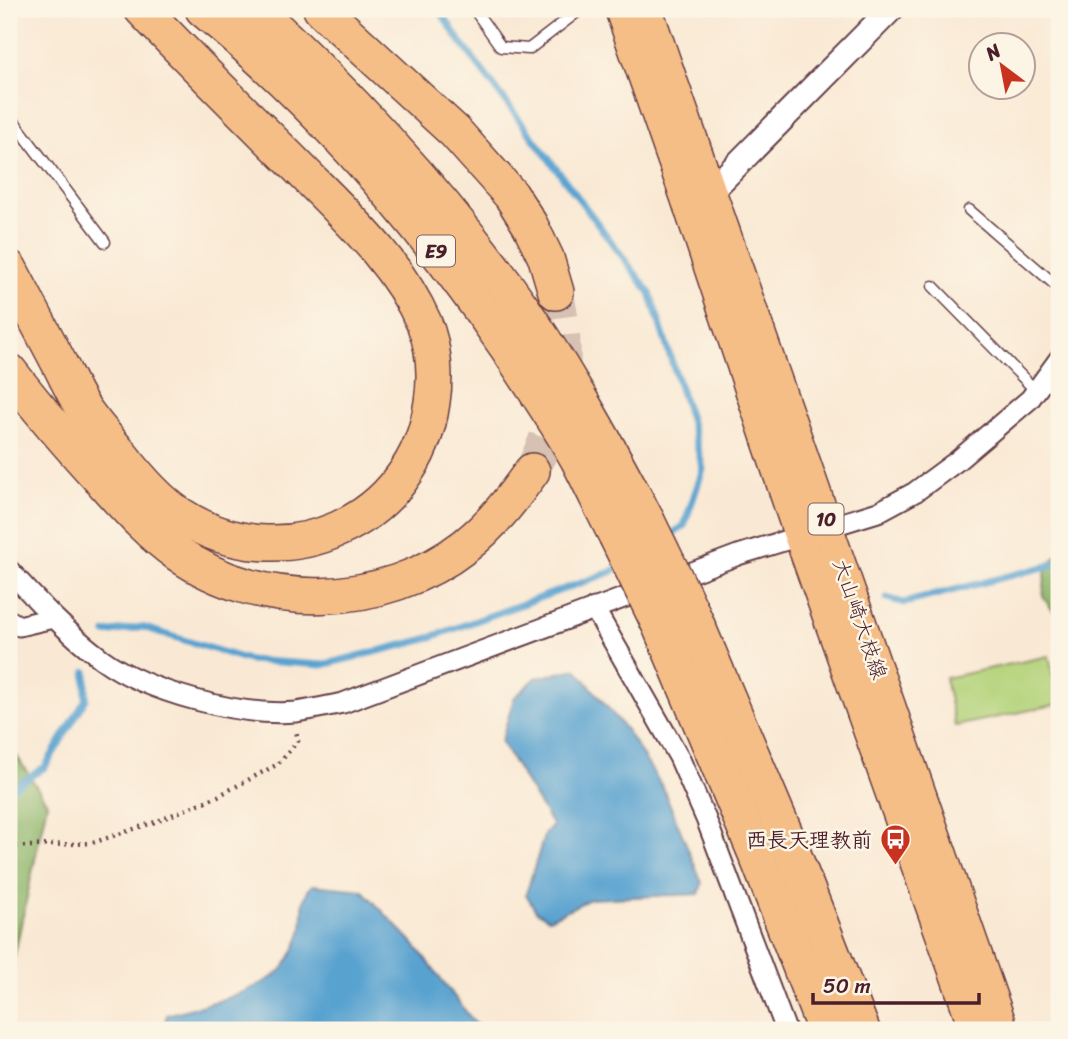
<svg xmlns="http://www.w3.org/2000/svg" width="1068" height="1039" viewBox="0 0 1068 1039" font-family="Sriracha,'Klee One',sans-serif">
	<rect width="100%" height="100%" fill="#fcf5e5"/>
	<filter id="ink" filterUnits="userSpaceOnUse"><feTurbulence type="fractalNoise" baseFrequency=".0143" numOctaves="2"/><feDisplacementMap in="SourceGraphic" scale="14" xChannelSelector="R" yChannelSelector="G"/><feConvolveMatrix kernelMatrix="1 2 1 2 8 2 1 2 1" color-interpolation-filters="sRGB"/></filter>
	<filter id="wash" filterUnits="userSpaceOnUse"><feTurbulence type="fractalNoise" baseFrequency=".00686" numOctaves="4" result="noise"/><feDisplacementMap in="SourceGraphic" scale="28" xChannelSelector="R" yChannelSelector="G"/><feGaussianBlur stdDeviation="1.57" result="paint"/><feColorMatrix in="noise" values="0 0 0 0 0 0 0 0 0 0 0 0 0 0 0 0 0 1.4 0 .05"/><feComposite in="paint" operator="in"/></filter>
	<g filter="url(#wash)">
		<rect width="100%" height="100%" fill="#f9e9d4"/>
		<polygon fill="#b3d37a" stroke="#7e7952" stroke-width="2" points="1049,656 1059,704 955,726 945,678"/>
		<g fill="#8eb56a" stroke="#6c6a4a" stroke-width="2">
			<polygon points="1059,553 1059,619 1043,597 1046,567"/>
			<polygon points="9,744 47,803 9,981"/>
		</g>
		<g fill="#58a2d0" stroke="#51607e" stroke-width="2">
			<polygon points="576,669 627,731 663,788 702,883 699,894 590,899 549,919 536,911 526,894 545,833 553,826 501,742 514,698 536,678"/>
			<path d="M312,885L362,890L414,944L480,1030H166L164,1025L167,1015C203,1005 242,997 274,976C287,968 295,949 300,936C307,916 297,903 312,885Z"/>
		</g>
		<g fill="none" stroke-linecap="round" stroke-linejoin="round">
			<g stroke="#58a2d0" stroke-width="7">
				<polyline points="439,9 457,37 650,293 690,419 703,469 684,526 665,539"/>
				<polyline points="887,598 904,603 1059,563"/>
				<polyline points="106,633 142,627 248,660 322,665 423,640 611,572 622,565"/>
				<polyline points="9,790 45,767 86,699 86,672"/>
			</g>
		</g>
	</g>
	<g filter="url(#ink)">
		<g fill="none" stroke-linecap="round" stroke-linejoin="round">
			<path stroke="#d6c1b2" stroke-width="35" stroke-dasharray="35 18" stroke-linecap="butt" d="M532,471C563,409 571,361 556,292"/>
			<defs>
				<g id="service">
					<polyline points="474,9 501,47 529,49 581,9"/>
					<polyline points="9,115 105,242"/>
					<polyline points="969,210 1059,288"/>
					<polyline points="933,286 1036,391"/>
				</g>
				<g id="minor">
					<path d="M9,570C38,602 67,633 102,659C147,692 240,717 296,712C311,710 328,706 343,703L738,555L878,512L915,492L957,461L1030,399L1059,359"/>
					<polyline points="594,608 679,757 706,819 786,1030"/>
					<polyline points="9,620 19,626 53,618"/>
				</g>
				<polyline id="tertiary" points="694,196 711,191 891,9"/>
				<g id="primary">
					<polyline points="620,9 686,198 799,535 975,1030"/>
					<polyline points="647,9 1003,1030"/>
				</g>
				<g id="motorway">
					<path d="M203,9C320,105 422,223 507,347C531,384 557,421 578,459C591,484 603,510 616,535"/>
					<path d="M255,9C347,93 431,184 505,284C559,358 604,439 647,521"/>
					<polyline points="321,9 455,132 511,195 530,225 546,258 556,292"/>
					<path d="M9,268C25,298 41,329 57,359C65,374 72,390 81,405C92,422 107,438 120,454C137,476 157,500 180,515C282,582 416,523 432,402C436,376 434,347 424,323C397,261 345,215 299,168C246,115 193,63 142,9"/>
					<path d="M9,371C39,410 71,447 105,484C127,508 150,534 177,553C261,613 384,609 465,546C492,525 512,499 532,471"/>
					<polyline points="691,611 789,843 862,1030"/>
					<polyline points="660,626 759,861 825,1030"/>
				</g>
			</defs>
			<use href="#service" stroke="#643d44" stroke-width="13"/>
			<use href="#minor" stroke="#643d44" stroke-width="23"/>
			<use href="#tertiary" stroke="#643d44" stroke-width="28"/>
			<use href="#primary" stroke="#643d44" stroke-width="33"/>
			<use href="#motorway" stroke="#643d44" stroke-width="38"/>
			<polyline stroke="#643d44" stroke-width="4.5" stroke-dasharray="2 5" stroke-linecap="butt" points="9,847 92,843 155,822 218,796 278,764 298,741 296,730"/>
			<use href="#service" stroke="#fff" stroke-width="10"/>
			<use href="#minor" stroke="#fff" stroke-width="19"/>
			<use href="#tertiary" stroke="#fff" stroke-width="24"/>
			<use href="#primary" stroke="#f6be87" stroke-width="30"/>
			<use href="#motorway" stroke="#f6be87" stroke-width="35"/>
			<defs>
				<g id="motorway-bridge">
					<polyline points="647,521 691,611"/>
					<polyline points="616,535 660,626"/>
				</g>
			</defs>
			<use href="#motorway-bridge" stroke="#643d44" stroke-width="38" stroke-linecap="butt"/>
			<use href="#motorway-bridge" stroke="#f6be87" stroke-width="35"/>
		</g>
	</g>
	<defs>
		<symbol id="bus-pin" viewBox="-11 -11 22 30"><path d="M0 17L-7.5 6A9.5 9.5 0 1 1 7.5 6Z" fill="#c8321e" stroke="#fcf5e5"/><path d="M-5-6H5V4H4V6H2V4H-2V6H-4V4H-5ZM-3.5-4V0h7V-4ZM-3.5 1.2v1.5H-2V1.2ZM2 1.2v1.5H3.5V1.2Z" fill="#fff"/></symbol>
	</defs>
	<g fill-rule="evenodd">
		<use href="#bus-pin" x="878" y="822" width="35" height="47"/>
	</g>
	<g text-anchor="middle" stroke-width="5" stroke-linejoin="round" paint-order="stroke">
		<g fill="#fcf5e5" stroke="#7f5f63" stroke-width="2">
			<rect x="417" y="235.5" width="38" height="31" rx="5"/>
			<rect x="808.5" y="503.5" width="35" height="31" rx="5"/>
		</g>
		<g font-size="19" font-weight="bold" fill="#4a1f2b">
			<text x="436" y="258">E9</text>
			<text x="826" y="526">10</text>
		</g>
		<g font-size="21" fill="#4a1f2b" stroke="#fcf5e5">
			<text transform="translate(860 619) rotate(71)" y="7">大山崎大枝線</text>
		</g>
		<g font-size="21" font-weight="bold" fill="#4a1f2b" stroke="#fcf5e5" text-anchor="end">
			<text x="872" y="847">西長天理教前</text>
		</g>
	</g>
	<rect width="1068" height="1039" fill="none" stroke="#fcf5e5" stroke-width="35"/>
	<g transform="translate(1002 66) rotate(328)"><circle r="33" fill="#fcf5e5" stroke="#b59f9b" stroke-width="2"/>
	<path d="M0-5L12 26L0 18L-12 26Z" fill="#c8321e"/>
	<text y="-10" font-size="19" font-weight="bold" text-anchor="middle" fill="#4a1f2b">N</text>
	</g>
	<path d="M813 993v10h166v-10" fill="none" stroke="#4a1f2b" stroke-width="3.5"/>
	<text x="823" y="993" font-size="21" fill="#4a1f2b" stroke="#fcf5e5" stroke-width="5" paint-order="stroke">50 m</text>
</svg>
